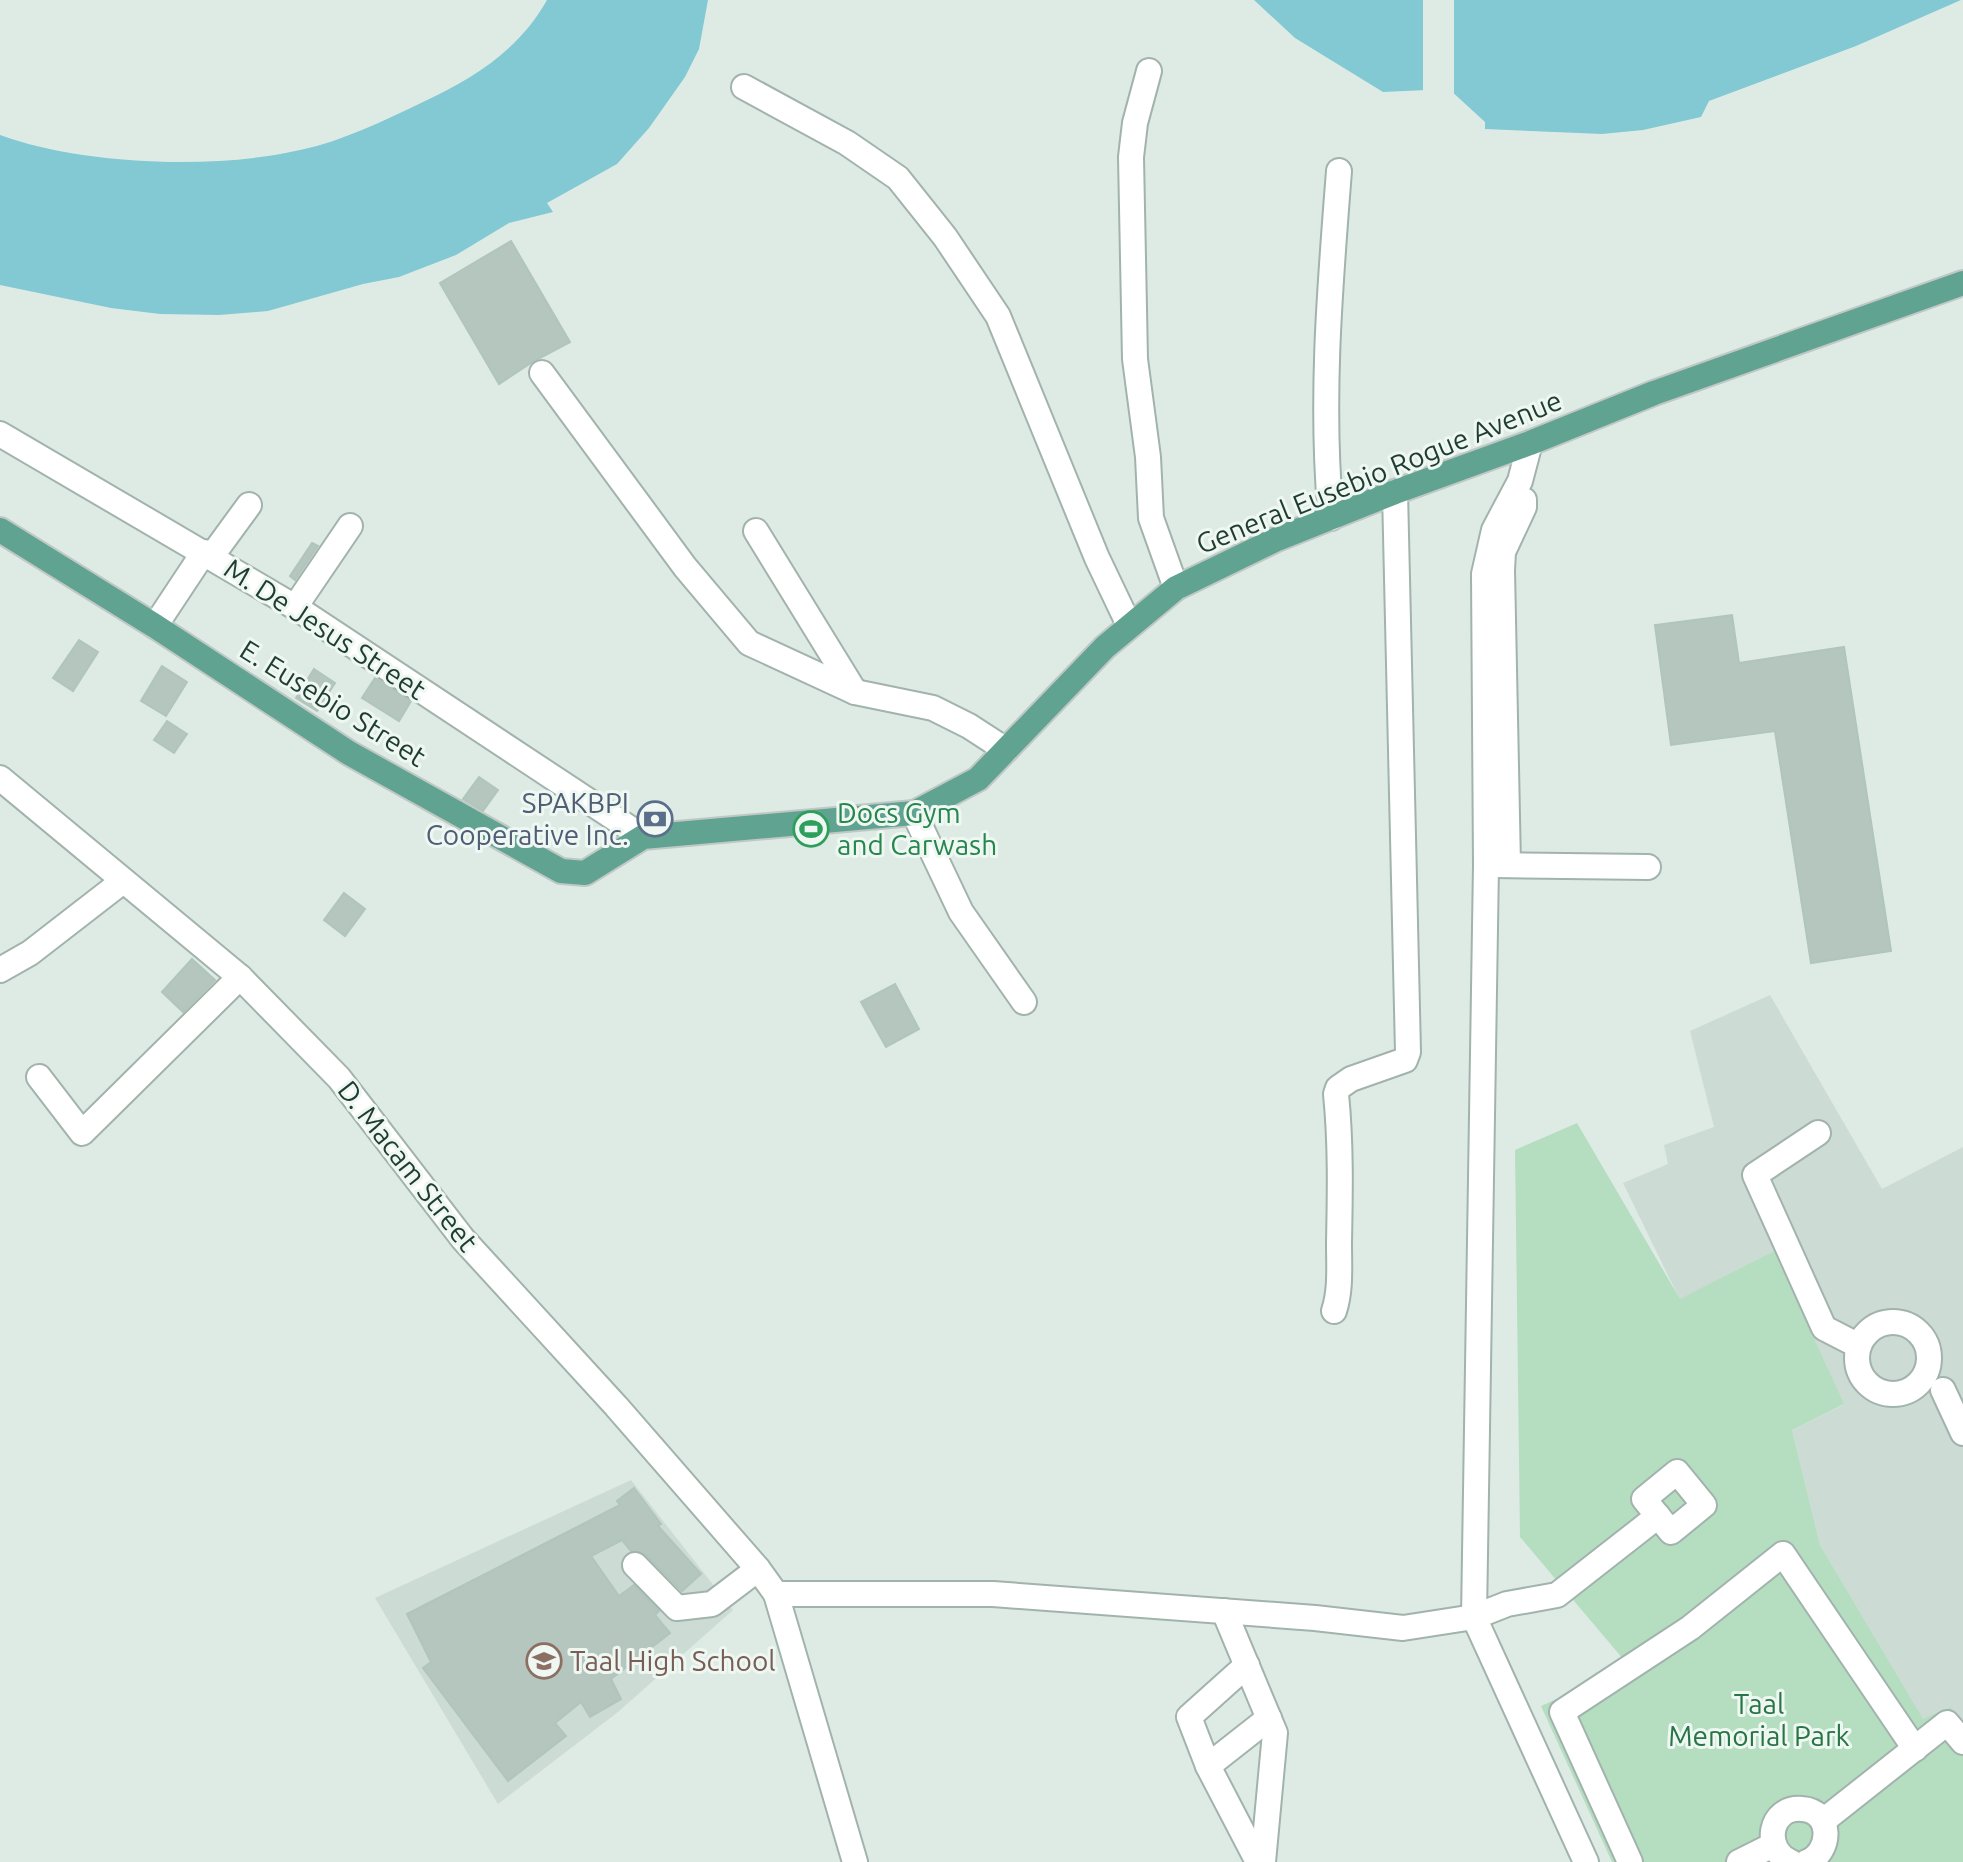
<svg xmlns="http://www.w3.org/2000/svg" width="1963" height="1862" viewBox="0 0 1963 1862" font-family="Ubuntu,sans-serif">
	<rect width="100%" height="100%" fill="#deebe5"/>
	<g fill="#ccdbd4">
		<polygon points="1770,995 1882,1189 1963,1147 1963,1722 1949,1707 1923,1720 1820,1545 1792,1430 1843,1405 1774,1251 1680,1300 1623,1183 1668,1164 1664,1145 1714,1127 1690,1031"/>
		<polygon points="631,1480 733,1610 618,1712 498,1804 375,1598"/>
	</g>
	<polygon fill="#b5dec0" points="1577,1123 1680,1299 1774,1251 1844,1404 1792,1430 1820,1545 1923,1719 1950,1707 1963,1722 1963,1862 1612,1862 1541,1706 1629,1666 1520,1537 1515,1150"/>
	<g fill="#82c9d4">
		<path d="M547,0H708L699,49L685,77L649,128L617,164L547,203L553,212L509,223L456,255L399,277L363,284L268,311L219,315L160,314L111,308L0,285V135C82,165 214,170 300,150C343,141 383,121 423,102C474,78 519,50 547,0Z"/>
		<polygon points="1254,0 1961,0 1856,46 1709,101 1701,117 1643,130 1602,134 1485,129 1485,122 1449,89 1383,92 1295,38"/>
	</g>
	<polygon fill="#deebe5" points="1423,0 1454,0 1454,99 1447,93 1423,94"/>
	<g fill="#b4c6be" stroke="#b0c5bc" stroke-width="2">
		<polygon points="511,241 570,342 534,361 499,384 440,283"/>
		<polygon points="312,543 318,546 295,580 290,576"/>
		<polygon points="1732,615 1739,663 1844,647 1891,951 1811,963 1775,731 1671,745 1655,625"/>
		<polygon points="79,640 98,652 73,691 53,678"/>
		<polygon points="162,666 187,682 166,716 141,701"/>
		<polygon points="314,669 335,683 317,711 296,698"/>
		<polygon points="375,678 411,701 399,721 362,698"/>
		<polygon points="167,721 187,734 174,753 154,740"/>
		<polygon points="479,777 498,790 483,811 463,799"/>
		<polygon points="344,893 365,909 345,936 324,920"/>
		<polygon points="192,959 215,980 183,1012 162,992"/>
		<polygon points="895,984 919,1029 886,1047 861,1002"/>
		<polygon points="634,1488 661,1524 658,1526 701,1574 682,1591 646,1555 631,1551 622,1540 591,1556 619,1596 634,1585 659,1611 655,1615 670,1633 611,1679 621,1699 590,1717 581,1702 555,1723 566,1736 508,1781 423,1668 431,1662 407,1614 620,1505 617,1501"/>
	</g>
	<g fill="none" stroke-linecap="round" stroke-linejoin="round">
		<defs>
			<g id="minor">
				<polyline points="1149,71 1135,123 1131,157 1135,359 1148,457 1151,518 1176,588"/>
				<polyline points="744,87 847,143 898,178 945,237 998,316 1097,558 1129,625"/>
				<polyline points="542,373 685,567 749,643 855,692 933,708 969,726 1006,750"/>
				<polyline points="0,434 295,607 643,837"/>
				<polyline points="1530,443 1520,481 1494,530 1484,574 1486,865 1474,1617 1507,1604 1557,1595 1658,1516"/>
				<path d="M1331,518C1320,403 1330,285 1339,171"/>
				<polyline points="756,531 855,692"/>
				<polyline points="211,557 249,505"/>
				<polyline points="295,607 350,526"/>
				<polyline points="155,626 204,552"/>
				<polyline points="0,778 240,977 339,1078 463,1239 616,1406 758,1569 776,1594 855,1862"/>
				<polyline points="914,813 961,912 1024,1002"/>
				<polyline points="1494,865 1648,867"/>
				<polyline points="1508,865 1502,570 1503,552 1524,507 1524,500"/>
				<polyline points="0,970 30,953 123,881"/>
				<polyline points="39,1077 82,1133 240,977"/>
				<polyline points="1818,1133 1755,1175 1824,1328 1859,1346"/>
				<path d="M1334,1311C1341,1290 1339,1266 1339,1243C1340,1193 1341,1144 1336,1094L1338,1088L1351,1079L1405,1060L1408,1052L1395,492"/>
				<circle cx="1893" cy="1358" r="36"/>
				<polyline points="1943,1390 1963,1433"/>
				<polygon points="1677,1472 1704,1505 1671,1532 1644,1499"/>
				<polyline points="635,1565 677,1608 712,1604 758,1569"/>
				<polyline points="776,1594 993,1594 1315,1618 1403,1628 1474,1617 1586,1862"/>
				<polyline points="1224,1611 1275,1733 1263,1862"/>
				<polyline points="1247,1665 1189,1717 1208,1766 1258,1862"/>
				<polyline points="1208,1766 1269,1718"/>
				<polyline points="1823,1821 1947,1723 1963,1742"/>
				<polyline points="1630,1862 1562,1712 1690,1628 1783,1554 1915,1749"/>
				<polyline points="1739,1862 1773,1845"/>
				<path d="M1791,1862C1762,1850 1769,1806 1802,1809C1833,1811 1832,1852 1807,1862"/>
			</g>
			<polyline id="major" points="0,530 155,626 349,753 561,871 585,873 643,837 914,813 978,779 1105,647 1176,588 1277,539 1395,492 1530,443 1654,393 1963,283"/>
		</defs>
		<use href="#minor" stroke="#a1b3ac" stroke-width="28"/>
		<use href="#major" stroke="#c0c8c6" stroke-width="28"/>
		<use href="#minor" stroke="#fff" stroke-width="24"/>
		<use href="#major" stroke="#60a391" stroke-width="24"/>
	</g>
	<defs>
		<symbol id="bank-ring" viewBox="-11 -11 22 22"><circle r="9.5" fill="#eff7f3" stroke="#5c6f8a" stroke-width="1.5"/><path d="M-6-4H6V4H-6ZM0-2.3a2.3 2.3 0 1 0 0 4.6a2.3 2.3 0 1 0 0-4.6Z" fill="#5c6f8a"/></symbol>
		<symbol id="stadium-ring" viewBox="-11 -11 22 22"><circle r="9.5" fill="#eff7f3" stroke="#2e9e5b" stroke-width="1.5"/><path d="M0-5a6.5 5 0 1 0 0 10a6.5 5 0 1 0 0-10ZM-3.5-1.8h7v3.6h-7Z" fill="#2e9e5b"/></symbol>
		<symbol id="school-ring" viewBox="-11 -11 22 22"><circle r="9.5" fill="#eff7f3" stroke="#8d6e63" stroke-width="1.5"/><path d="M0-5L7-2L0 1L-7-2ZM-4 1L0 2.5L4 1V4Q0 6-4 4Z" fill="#8d6e63"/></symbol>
	</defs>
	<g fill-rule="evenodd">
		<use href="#bank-ring" x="635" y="799" width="40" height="40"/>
		<use href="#stadium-ring" x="791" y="809" width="40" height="40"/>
		<use href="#school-ring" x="524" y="1641" width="40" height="40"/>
	</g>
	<g text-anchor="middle" stroke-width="6" stroke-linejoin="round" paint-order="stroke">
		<g font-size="28" fill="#1f3c33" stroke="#eff7f3">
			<text transform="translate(1379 472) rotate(-22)" y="10">General Eusebio Rogue Avenue</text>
			<text transform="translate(325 629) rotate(33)" y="10">M. De Jesus Street</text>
			<text transform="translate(333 703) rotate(32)" y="10">E. Eusebio Street</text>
			<text transform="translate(408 1166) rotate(52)" y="10">D. Macam Street</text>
		</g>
		<g font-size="28" fill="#4e5e75" stroke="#eff7f3" text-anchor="end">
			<text x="629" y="813">SPAKBPI<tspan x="629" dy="32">Cooperative Inc.</tspan></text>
		</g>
		<g font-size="28" fill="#27864d" stroke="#eff7f3" text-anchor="start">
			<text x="837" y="823">Docs Gym<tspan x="837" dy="32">and Carwash</tspan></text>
		</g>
		<g font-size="28" fill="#785e54" stroke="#eff7f3" text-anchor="start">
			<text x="570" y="1671">Taal High School</text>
		</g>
		<g font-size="28" fill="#277544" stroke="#eff7f3">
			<text x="1759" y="1714">Taal<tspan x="1759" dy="32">Memorial Park</tspan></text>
		</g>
	</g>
</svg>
